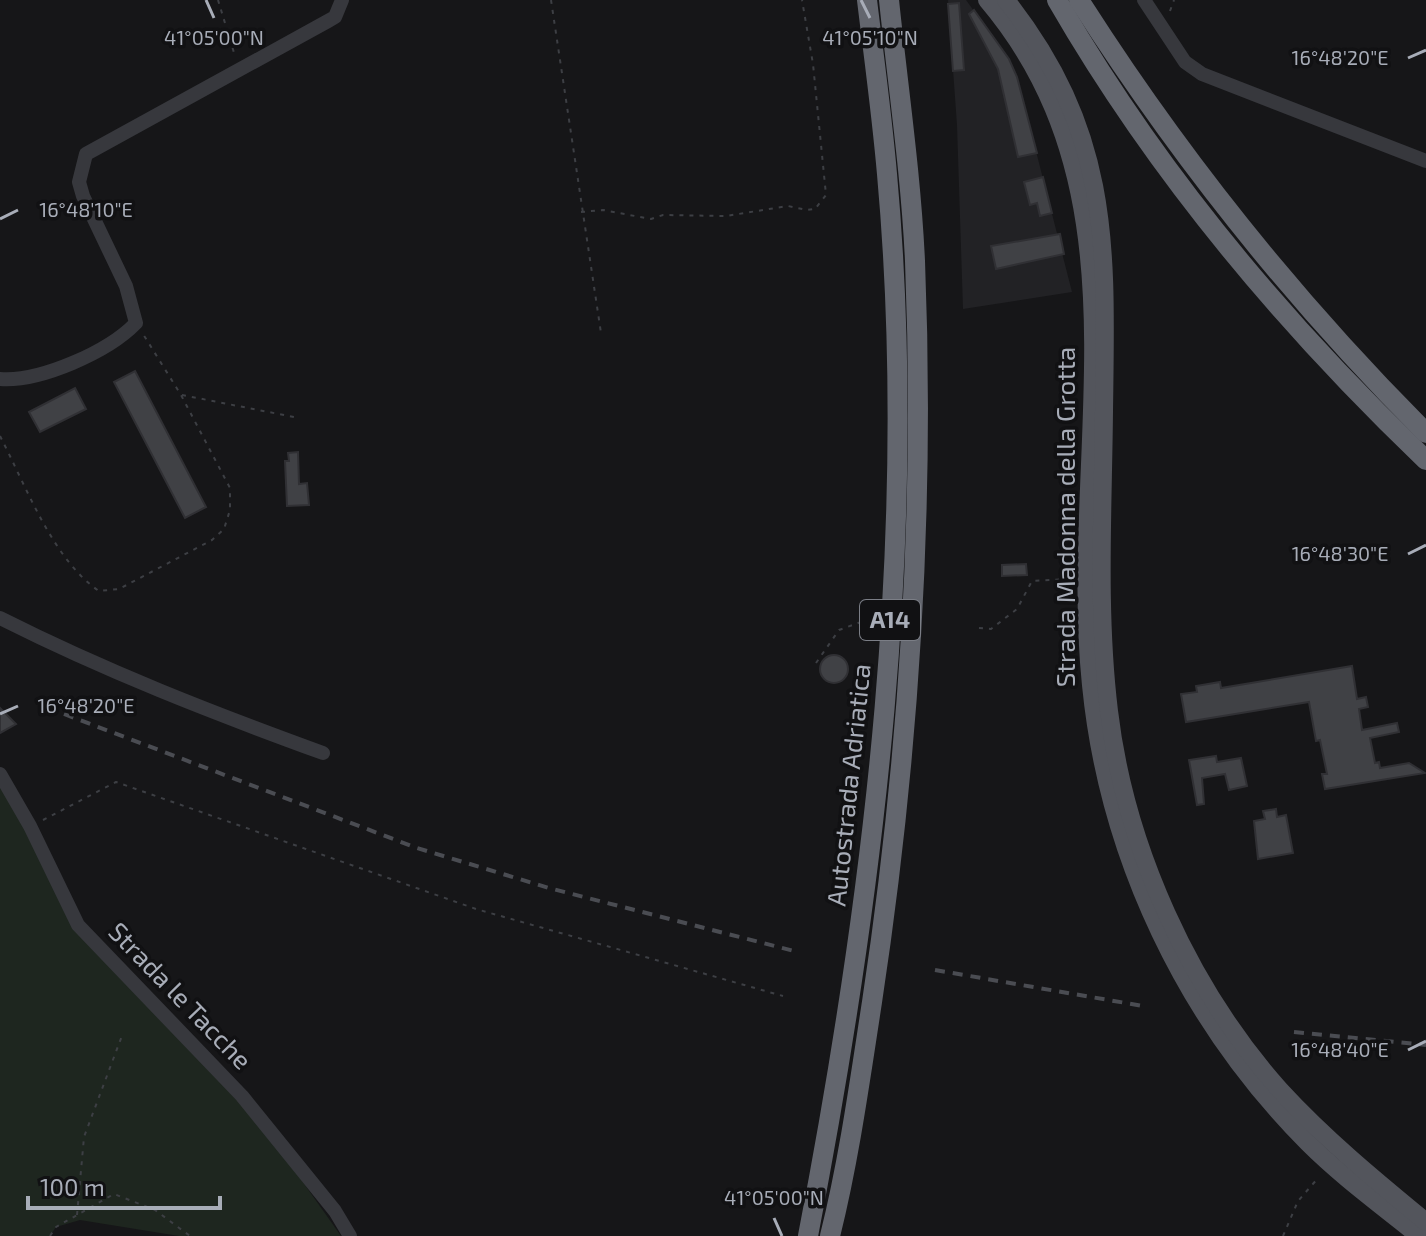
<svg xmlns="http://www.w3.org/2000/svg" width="1426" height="1236" viewBox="0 0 1426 1236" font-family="'Exo 2',sans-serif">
	<rect width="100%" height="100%" fill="#161618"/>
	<polygon fill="#222225" points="948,0 966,0 1009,59 1017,77 1072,292 963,309 957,125"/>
	<polygon fill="#1e261f" points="0,774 78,925 242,1096 341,1236 179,1236 80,1220 56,1227 50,1236 0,1236"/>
	<g fill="#404145" stroke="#303034" stroke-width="2">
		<polygon points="959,3 964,70 953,71 948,4"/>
		<polygon points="974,10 1009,59 1017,77 1037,153 1018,157 998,69 969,14"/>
		<polygon points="1043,177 1052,213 1040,216 1037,203 1030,205 1024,182"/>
		<polygon points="1060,234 1064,254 996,269 991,246"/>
		<polygon points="135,371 206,507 185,518 114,382"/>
		<polygon points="75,388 86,409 40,432 29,412"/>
		<polygon points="298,452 299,484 307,483 309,505 287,506 285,461 289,461 288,453"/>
		<polygon points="1026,564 1027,575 1002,576 1002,565"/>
		<circle cx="834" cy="669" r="14"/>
		<polygon points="1352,666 1357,699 1366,697 1368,707 1359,709 1362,730 1397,723 1399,732 1370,738 1375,763 1379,762 1380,768 1409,763 1425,773 1325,789 1322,774 1327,774 1320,740 1316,741 1309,702 1186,722 1181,694 1197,692 1196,686 1220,682 1221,688"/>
		<polygon points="0,708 16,724 0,733"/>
		<polygon points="1216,756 1217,762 1241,758 1247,786 1229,790 1225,774 1202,778 1204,804 1197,805 1189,760"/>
		<polygon points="1276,809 1277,817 1286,815 1293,853 1258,859 1254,821 1265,819 1263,811"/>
	</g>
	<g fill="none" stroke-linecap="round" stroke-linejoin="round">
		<g stroke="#3d3f44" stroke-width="2" stroke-dasharray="4 6" stroke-linecap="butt">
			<polyline points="218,0 235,56"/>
			<polyline points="551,0 601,333"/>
			<polyline points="1170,11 1174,0"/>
			<polyline points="581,212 603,210 651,219 663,215 726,216 788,206 807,210 815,209 826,195 813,64 802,0"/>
			<polyline points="182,395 294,417"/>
			<path d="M0,436C26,486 53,560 99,591L119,589L212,540L224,529L230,510V488L181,395L143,334"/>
			<polyline points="979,628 991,629 1017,609 1032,581 1071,579"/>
			<polyline points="816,663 839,630 861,622"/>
			<polyline points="43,820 116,782 476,909 783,996"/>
			<polyline points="77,1215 84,1137 123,1033"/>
			<polyline points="50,1236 56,1227 114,1194 155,1210 190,1236"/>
			<polyline points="1283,1236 1298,1201 1319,1177"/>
		</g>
		<g stroke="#37383d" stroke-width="14">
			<polyline points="1144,0 1185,62 1202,74 1426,161"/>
			<path d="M0,379C40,382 108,352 136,323L126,286L83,196L79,182L86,154L328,21L335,17L342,0"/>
			<path d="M0,618C105,671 213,713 323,753"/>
			<polyline points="0,774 30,826 78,925 242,1096 335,1211 350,1236"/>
		</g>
		<g stroke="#53555c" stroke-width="18">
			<path d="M987,0C1155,198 1067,451 1091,685C1108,857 1186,1020 1308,1143C1342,1177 1382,1206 1419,1236"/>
			<path d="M1006,0C1113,136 1106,249 1104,412C1103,511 1097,612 1109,711C1125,846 1189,988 1280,1090C1324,1138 1375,1180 1426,1222"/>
		</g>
		<g stroke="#63666e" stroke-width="20">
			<path d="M1057,0C1155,170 1285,325 1426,460"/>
			<path d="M1079,0C1179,157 1294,301 1426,433"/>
			<path d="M808,1236C875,889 919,528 887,174C882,116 874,58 867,0"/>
			<path d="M830,1236C849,1160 860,1080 872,1002C909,758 925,508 915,261C911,174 898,87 889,0"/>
		</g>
		<g stroke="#4a4c52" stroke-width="4" stroke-dasharray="10 8" stroke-linecap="butt">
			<polyline points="64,714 417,848 549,888 794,951"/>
			<polyline points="935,970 1143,1006"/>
			<polyline points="1294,1032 1426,1045"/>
		</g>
	</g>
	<path fill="none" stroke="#a8adb8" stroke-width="3" d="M206,0L214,18M861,0L870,18M1408,58L1426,50M0,219L18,210M1408,554L1426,545M0,714L18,706M1408,1050L1426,1041M774,1218L782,1236"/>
	<g text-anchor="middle" stroke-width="7" stroke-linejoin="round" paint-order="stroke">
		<rect fill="#111113" stroke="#7b7e86" stroke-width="2" x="860" y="600" width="60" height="40" rx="6"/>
		<g font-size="24" font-weight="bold" fill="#a8adb8">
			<text x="890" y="628">A14</text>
		</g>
		<g font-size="26" fill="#a8adb8" stroke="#111113">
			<text transform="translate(1066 517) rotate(-90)" y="9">Strada Madonna della Grotta</text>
			<text transform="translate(849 785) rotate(-84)" y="9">Autostrada Adriatica</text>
			<text transform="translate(180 996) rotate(46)" y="9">Strada le Tacche</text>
		</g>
	</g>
	<g font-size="20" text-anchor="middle" fill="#a8adb8" stroke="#111113" stroke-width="7" stroke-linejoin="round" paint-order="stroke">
		<text x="214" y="45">41°05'00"N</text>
		<text x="870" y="45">41°05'10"N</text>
		<text x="1340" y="65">16°48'20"E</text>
		<text x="86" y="217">16°48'10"E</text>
		<text x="1340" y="561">16°48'30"E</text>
		<text x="86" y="713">16°48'20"E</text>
		<text x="1340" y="1057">16°48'40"E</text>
		<text x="774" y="1205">41°05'00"N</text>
	</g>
	<path d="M28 1196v12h192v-12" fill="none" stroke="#a8adb8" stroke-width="4"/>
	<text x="40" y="1196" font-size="24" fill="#a8adb8" stroke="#111113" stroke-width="6" paint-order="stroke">100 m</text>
</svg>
